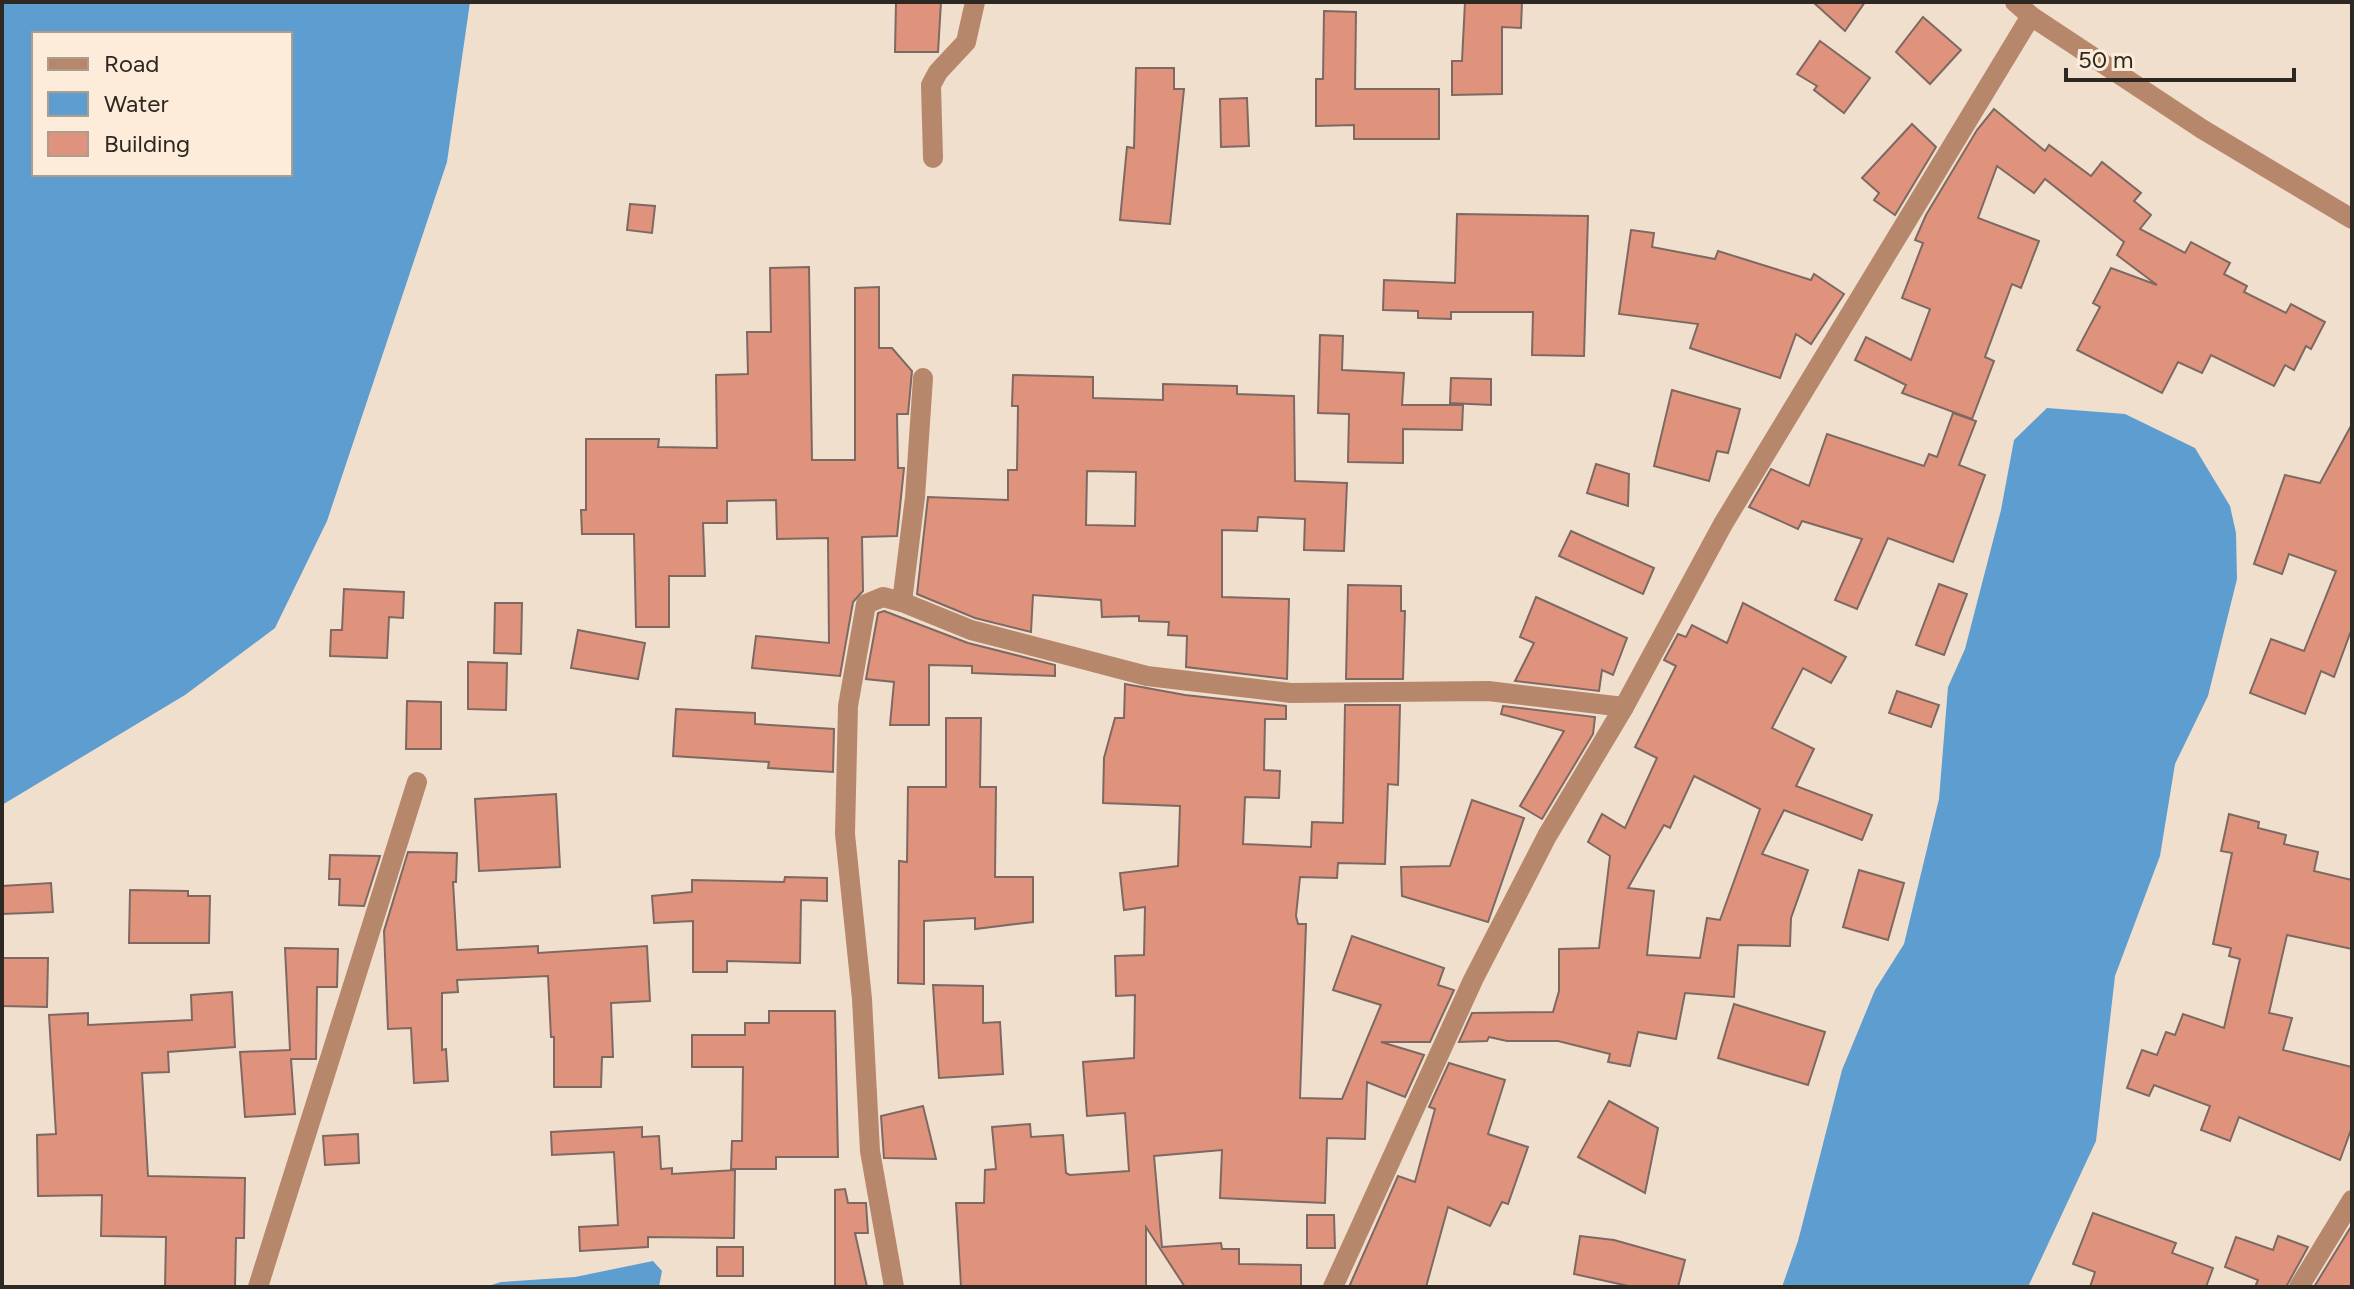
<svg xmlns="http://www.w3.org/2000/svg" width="2354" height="1289" viewBox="0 0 2354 1289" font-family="Figtree,sans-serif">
	<rect width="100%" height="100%" fill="#f1dfce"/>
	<g fill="#5e9dcf" fill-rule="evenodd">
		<path d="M2,2H470L447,162L327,521L275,628L185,695L2,805ZM34,34H290V174H34Z"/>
		<polygon points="2047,408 2125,414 2195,448 2230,506 2236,533 2237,579 2208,696 2175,764 2160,856 2115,976 2096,1141 2028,1287 1782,1287 1798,1241 1842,1070 1875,990 1904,944 1939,799 1948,687 1965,649 2001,510 2014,440"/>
		<polygon points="653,1261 662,1271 659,1287 485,1287 501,1282 575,1277"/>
	</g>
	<g fill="#e0937c" stroke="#7e6962" stroke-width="2" fill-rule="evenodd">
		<polygon points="896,2 941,2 938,52 895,52"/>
		<polygon points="1465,2 1522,2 1521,28 1502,27 1502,94 1452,95 1452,61 1462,61"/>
		<polygon points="1813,2 1865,2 1845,31"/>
		<polygon points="1324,11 1356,12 1355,89 1439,89 1439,139 1354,139 1354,125 1316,126 1316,79 1323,79"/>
		<polygon points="1923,17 1961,50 1930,84 1896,52"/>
		<polygon points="1820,41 1870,78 1844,113 1814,90 1817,86 1797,74"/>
		<polygon points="1136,68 1174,68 1174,89 1184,89 1170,224 1120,220 1127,147 1134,148"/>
		<polygon points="1247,98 1249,146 1221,147 1220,99"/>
		<polygon points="1994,109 2045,151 2049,145 2091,176 2102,162 2141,193 2134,201 2151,215 2140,229 2185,253 2191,242 2230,263 2224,274 2247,286 2244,292 2286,313 2291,304 2325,322 2311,349 2306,346 2294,370 2285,365 2274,386 2211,355 2202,373 2178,362 2162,393 2077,350 2100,307 2093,303 2111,268 2157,285 2117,255 2124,242 2045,179 2034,193 1997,166 1978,218 2039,241 2021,288 2012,284 1985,357 1994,361 1972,419 1902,393 1906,385 1855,360 1866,337 1911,360 1930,309 1902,298 1923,243 1915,240 1926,215 1977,130"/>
		<polygon points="1912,124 1936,147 1895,215 1874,200 1879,193 1862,178"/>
		<polygon points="630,204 655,206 652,233 627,230"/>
		<polygon points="1457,214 1588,216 1584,356 1532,355 1533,312 1451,312 1451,319 1418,318 1418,311 1383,310 1384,280 1455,283"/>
		<polygon points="1631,230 1654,233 1652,247 1715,259 1718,251 1811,280 1814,274 1844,294 1811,344 1796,334 1780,378 1690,348 1698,324 1619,314"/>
		<polygon points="809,267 812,460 855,460 855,288 879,287 879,348 892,348 912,371 908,414 897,414 898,468 904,468 897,536 862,537 863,591 853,602 840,676 752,668 756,636 829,643 828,538 777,539 776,500 727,501 727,523 703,523 705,576 669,576 669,627 636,627 634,534 582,534 581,510 586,510 586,439 659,439 658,447 717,448 716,375 748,374 747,332 771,332 770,268"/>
		<polygon points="1320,335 1343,336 1342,370 1404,373 1402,405 1463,405 1462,430 1403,429 1403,463 1348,462 1349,414 1318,413"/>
		<path d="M1013,375L1093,377V398L1163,400V384L1237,386V394L1294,396L1295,481L1347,483L1344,551L1304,550L1305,519L1258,517L1257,531L1222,530V597L1289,599L1287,679L1186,667L1187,636L1168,635L1169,622L1139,621V616L1102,617L1101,600L1033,595L1031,632L975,618L917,594L928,497L1008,500V470H1017L1018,406H1012ZM1087,471L1136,472L1135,526L1086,525Z"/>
		<polygon points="1451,378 1491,379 1491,405 1450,403"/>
		<polygon points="1672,390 1740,409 1728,453 1717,451 1709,481 1654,466"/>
		<polygon points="1953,413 1976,421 1959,465 1985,475 1953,562 1888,538 1857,609 1835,600 1862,539 1802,521 1798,529 1749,507 1771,469 1809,486 1827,434 1924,466 1929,454 1937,457"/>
		<polygon points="2352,424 2352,628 2334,677 2321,671 2305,714 2250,693 2271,639 2304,651 2336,571 2289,554 2282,574 2254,564 2285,475 2320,483"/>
		<polygon points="1596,464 1629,474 1628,506 1587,493"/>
		<polygon points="1571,531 1654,568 1643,594 1559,556"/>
		<polygon points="1939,584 1967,594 1944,655 1916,645"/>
		<polygon points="1348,585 1401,586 1401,611 1405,611 1403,679 1346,679"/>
		<polygon points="344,589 404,592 403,618 389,617 387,658 330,656 331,630 342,630"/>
		<polygon points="1536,597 1627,638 1613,675 1602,670 1599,691 1515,681 1534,643 1520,637"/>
		<polygon points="495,603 522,603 521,654 494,653"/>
		<path d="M1743,603L1846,657L1831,683L1803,668L1772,728L1814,749L1796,786L1872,815L1862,840L1784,810L1762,854L1808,870L1791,918L1790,946L1738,945L1734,997L1685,993L1676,1039L1638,1032L1630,1066L1608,1062L1610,1054L1558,1041H1507L1489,1037L1487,1041L1459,1042L1472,1013L1553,1012L1559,991V949L1599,948L1610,856L1588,842L1602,814L1625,828L1657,758L1635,747L1676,666L1664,660L1678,634L1686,637L1692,625L1727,643ZM1694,776L1760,809L1720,920L1707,918L1700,958L1647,955L1654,891L1628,888L1664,825L1670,828Z"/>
		<polygon points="884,611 968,643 1055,665 1055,676 972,673 972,666 929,665 929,725 890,725 894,682 866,679 878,613"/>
		<polygon points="578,630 645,643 638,679 571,668"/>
		<polygon points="468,662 507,663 506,710 468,709"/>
		<polygon points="1125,684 1185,695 1286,706 1286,719 1265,719 1264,770 1280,771 1279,798 1245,797 1243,844 1311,847 1312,822 1343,823 1345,705 1400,705 1398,785 1388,784 1385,864 1338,863 1337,878 1300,877 1296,916 1298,924 1306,924 1300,1098 1342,1099 1381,1005 1333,990 1352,936 1444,968 1438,985 1454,990 1430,1042 1381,1042 1424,1055 1405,1097 1367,1082 1365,1139 1327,1138 1325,1203 1220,1198 1222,1150 1154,1156 1162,1247 1221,1243 1222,1249 1239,1249 1239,1264 1301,1265 1301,1287 1185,1287 1146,1227 1146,1287 961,1287 956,1203 984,1203 985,1170 996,1169 992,1127 1030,1124 1031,1137 1063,1135 1066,1173 1070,1175 1129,1171 1125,1113 1087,1116 1083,1062 1134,1058 1135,995 1116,996 1115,956 1144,955 1145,907 1124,910 1120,873 1178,866 1180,806 1103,803 1104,758 1115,718 1124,718"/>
		<polygon points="1897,691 1939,705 1931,727 1889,713"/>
		<polygon points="407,701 441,702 441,749 406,749"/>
		<polygon points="1503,706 1595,717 1593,734 1542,819 1520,806 1564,731 1501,714"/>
		<polygon points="676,709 755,713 755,724 834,729 833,772 768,768 769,762 673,756"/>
		<polygon points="946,718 981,718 980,787 996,787 995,877 1033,877 1033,922 975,929 975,918 924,921 924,984 898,983 899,861 907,862 908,787 946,787"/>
		<polygon points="556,794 560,867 479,871 475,799"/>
		<polygon points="1472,800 1524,818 1488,922 1402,896 1401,867 1450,866"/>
		<polygon points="2229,814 2259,822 2258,828 2286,835 2284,844 2318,852 2314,871 2352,880 2352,949 2287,935 2269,1013 2292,1018 2283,1050 2352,1067 2352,1127 2340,1160 2239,1117 2230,1141 2201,1130 2210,1106 2154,1085 2149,1096 2127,1088 2142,1050 2157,1055 2166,1032 2175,1035 2183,1014 2224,1028 2240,959 2229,956 2231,948 2213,944 2232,853 2221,851"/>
		<polygon points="408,852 457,853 456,882 453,882 457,950 538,946 538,953 647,946 650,1001 611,1003 613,1057 602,1057 601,1087 554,1087 554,1037 551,1037 548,976 457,980 458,992 442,993 442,1050 446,1049 448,1081 414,1083 411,1028 388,1029 384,931"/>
		<polygon points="330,855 380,856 364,906 339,905 340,879 329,879"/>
		<polygon points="1859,870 1904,883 1888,940 1843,927"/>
		<polygon points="785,877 827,878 827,901 801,900 800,963 727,961 727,972 693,972 693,921 654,923 652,896 692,892 692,880 784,882"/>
		<polygon points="51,883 53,912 2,914 2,886"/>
		<polygon points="130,890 188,891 188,896 210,896 209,943 129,943"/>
		<polygon points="285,948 338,949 337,987 317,987 316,1059 291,1059 295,1114 245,1117 240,1052 290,1050"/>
		<polygon points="2,958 48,958 47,1007 2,1006"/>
		<polygon points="933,985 983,986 983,1023 1000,1022 1003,1074 939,1078"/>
		<polygon points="232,992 235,1047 168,1052 169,1072 142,1073 148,1176 245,1178 244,1238 236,1238 235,1287 165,1287 166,1237 101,1236 102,1195 38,1196 37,1135 56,1134 49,1015 88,1013 88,1025 192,1020 191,995"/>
		<polygon points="1734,1004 1825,1032 1808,1085 1718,1058"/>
		<polygon points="769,1011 835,1011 838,1157 776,1157 776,1169 731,1169 732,1141 742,1141 743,1067 692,1067 692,1035 745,1035 745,1023 769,1023"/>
		<polygon points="1449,1063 1505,1080 1488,1134 1528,1147 1508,1204 1502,1202 1490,1226 1448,1207 1426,1287 1349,1287 1398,1176 1415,1182 1435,1109 1429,1107"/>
		<polygon points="1609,1101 1658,1128 1645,1193 1578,1157"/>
		<polygon points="923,1106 936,1159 884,1158 881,1116"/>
		<polygon points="642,1127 642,1137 659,1136 661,1169 672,1168 672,1174 735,1170 734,1238 648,1237 648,1247 580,1251 579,1227 618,1225 614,1152 552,1155 551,1132"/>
		<polygon points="358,1134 359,1163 325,1165 323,1136"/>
		<polygon points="845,1189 848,1203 866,1203 868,1233 855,1233 867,1287 835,1287 835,1190"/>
		<polygon points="2093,1213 2176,1243 2172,1253 2213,1268 2206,1287 2090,1287 2095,1272 2073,1264"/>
		<polygon points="1307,1215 1334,1215 1335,1248 1307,1248"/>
		<polygon points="2352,1225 2352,1287 2314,1287"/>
		<polygon points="1580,1236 1614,1240 1685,1260 1678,1287 1633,1287 1574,1274"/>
		<polygon points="2278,1236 2308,1247 2286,1287 2255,1287 2258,1280 2225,1267 2236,1237 2273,1250"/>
		<rect x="717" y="1247" width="26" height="29"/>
	</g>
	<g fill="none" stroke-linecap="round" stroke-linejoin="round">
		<g stroke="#b7876b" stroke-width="20">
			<polyline points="933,158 931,85 938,72 966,42 975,2"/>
			<polyline points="902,602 971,630 1147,676 1291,693 1488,691 1624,707"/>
			<polyline points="258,1287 417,782"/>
			<polyline points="894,1287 870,1151 862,999 845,834 848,706 866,604 883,597 902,602 915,497 923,378"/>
			<polyline points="1333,1287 1473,980 1547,836 1624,707 1723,524 2031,16"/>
			<polyline points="2299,1287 2352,1200"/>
		</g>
		<polyline stroke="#b7876b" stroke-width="20" points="2015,2 2031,16 2202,129 2352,219"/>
	</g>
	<rect width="2354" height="1289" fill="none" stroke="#2e2822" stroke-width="8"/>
	<rect x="32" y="32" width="260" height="144" fill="#feecdb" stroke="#ab9e91" stroke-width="2"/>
	<rect x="48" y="58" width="40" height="12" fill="#b7876b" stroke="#ab9e91" stroke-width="2"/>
	<text x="104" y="72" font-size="24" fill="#2e2822">Road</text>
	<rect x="48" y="92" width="40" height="24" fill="#5e9dcf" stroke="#ab9e91" stroke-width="2"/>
	<text x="104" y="112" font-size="24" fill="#2e2822">Water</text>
	<rect x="48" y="132" width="40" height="24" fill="#e0937c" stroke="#ab9e91" stroke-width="2"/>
	<text x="104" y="152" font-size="24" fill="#2e2822">Building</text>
	<path d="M2066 68v12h228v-12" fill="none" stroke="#2e2822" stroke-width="4"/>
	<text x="2078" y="68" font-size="24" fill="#2e2822" stroke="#feecdb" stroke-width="6" paint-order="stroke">50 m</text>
</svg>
